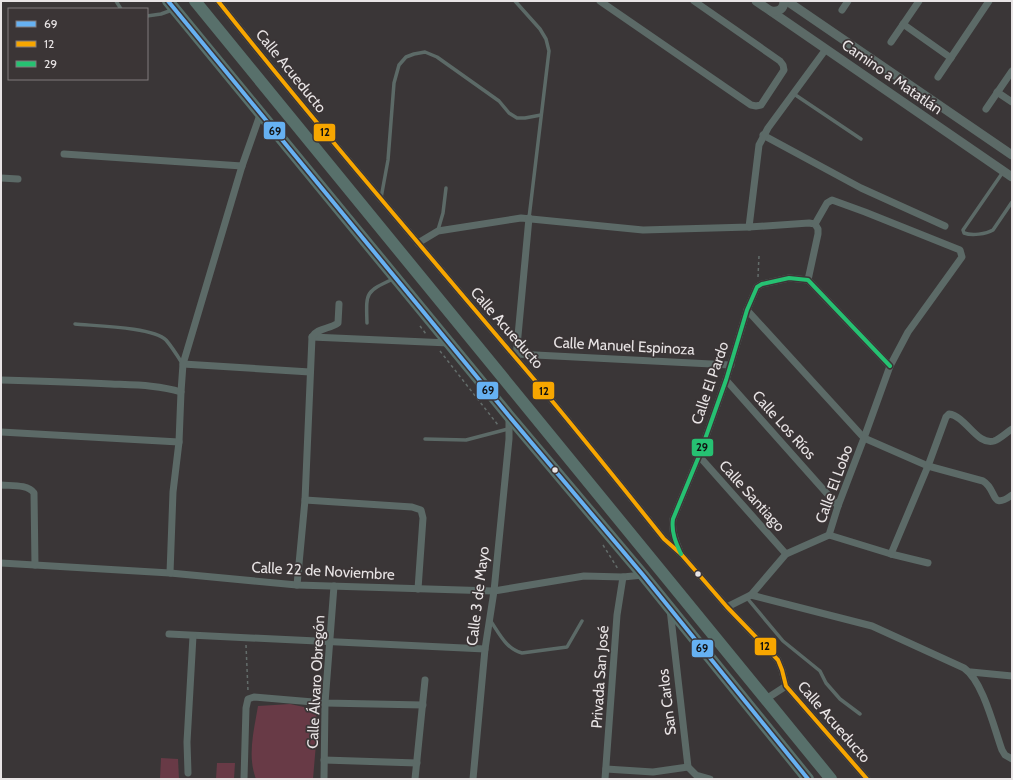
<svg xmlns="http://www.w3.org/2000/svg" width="1013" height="780" viewBox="0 0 1013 780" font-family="Cabin,sans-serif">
	<rect width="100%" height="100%" fill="#3a3637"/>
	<g fill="#683a46">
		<path d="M290,704L313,709L318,720L313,779H256C247,756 254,730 258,706Z"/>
		<polygon points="161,758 178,759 179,779 160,779"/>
		<polygon points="217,763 235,763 234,779 216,779"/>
	</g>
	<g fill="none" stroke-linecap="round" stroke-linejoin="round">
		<g stroke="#636c6a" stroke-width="1.5" stroke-dasharray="3 3" stroke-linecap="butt">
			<polyline points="758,277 759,256"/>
			<polyline points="420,326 426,334"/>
			<polyline points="440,351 498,425"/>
			<polyline points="603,545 618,569"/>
			<polyline points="246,645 248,691"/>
		</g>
		<g stroke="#5c6a67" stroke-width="3.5">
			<polyline points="116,1 121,9"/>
			<polyline points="515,1 540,29 546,39 549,51 529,218"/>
			<polyline points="147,16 161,14 172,10"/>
			<polyline points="794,94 861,139"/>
			<path d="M1003,172L963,230L964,233C972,236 986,234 993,230L1012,202"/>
			<polyline points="381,198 388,160 394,83 399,65 406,57 414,54 425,52 437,57 499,101 509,113 517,118 525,118 541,115"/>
			<polyline points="438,230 443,213 446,188"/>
			<path d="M367,323C366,292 365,292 393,279"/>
			<path d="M75,324C95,326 153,327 166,340C172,347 177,355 182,363"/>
			<polyline points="425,439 466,440 508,429"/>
			<polyline points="747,598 783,641 820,671 826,683 840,699 860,714"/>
			<path d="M490,620C499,633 506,649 522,653L567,647L582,621"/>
		</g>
		<g stroke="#5c6a67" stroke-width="7">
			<path d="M218,1C314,122 415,239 515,357C566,416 615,478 664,539L681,554L727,607L778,660L782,670L786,686L867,779"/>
			<polyline points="600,1 751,105 756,106 761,105 784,70 783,65 780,61 694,1"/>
			<polyline points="842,10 848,1"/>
			<polyline points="903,24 951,58"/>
			<polyline points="891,42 919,1"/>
			<polyline points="938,77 989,1"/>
			<polyline points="997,92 1012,102"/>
			<polyline points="986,109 1012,71"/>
			<polyline points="763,135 861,188 945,226"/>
			<polyline points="64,154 242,166"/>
			<polyline points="1,178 18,179"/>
			<polyline points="749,227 759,145 768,128 826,49"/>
			<polyline points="418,243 438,231 521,218 643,230 749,227 809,223 815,224 818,229 818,234 808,280"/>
			<path d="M747,310L864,438L928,466L983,481C998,490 990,511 1012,495"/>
			<polyline points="312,337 449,343"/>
			<polyline points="516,354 731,365"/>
			<polyline points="516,357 529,218"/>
			<polyline points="183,364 310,372"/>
			<path d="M1,380C38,381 74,382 111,384C135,385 159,385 181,392"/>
			<polyline points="726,380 838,506"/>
			<polyline points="1,432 179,442"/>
			<polyline points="699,456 786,554"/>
			<path d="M1,485C11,486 28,484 34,493L35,565"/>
			<polyline points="305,500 412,507 421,510 423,518 418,589"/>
			<polyline points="829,535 891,554 928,563"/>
			<path d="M680,552C676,541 671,531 673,519L699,456L726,380L747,310L757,287L762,284L789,278L808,280L890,366"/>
			<path d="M891,554L928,466L946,417L949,414C966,416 977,446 994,441C1000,439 1007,432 1012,429"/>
			<polyline points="1,563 170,573 297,585 494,591 584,576 623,577 643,575"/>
			<polyline points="170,573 173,492 179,442 181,392 183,364 242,166 261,112"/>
			<path d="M297,585L305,500L312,337C317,328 330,329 338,323L339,304"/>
			<path d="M751,595L872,626L964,668C983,681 994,728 1002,750L1005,755L1012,759"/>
			<polyline points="727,607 751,595 786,554 829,535 838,506 864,438 890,366 908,332 962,257 960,250 865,212 832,200 827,203 815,224"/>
			<polyline points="670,609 688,767 696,775 710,779"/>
			<polyline points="169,634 485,649"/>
			<polyline points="971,672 1012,676"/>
			<polyline points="766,699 786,686"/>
			<polyline points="324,760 417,763"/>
			<polyline points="606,769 653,772 688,767"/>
			<polyline points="188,773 187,742 193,636"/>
			<polyline points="244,779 246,708 248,699 254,697 325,703 423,705"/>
			<polyline points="324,779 325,703 334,586"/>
			<polyline points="415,779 425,680"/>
			<polyline points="473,779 485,649 494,591 509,439 509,416"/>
			<polyline points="605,779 617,615 623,577"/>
		</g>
		<g stroke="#5c6a67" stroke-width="9">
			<polyline points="756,1 1012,177"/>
			<polyline points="787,1 1012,155"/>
			<path d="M771,11C779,12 784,9 784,1"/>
		</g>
		<g stroke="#58706b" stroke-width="12">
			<polyline points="168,1 509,416 643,575 808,779"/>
			<polyline points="195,1 831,779"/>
		</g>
		<defs>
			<polyline id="bus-1" points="168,1 509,416 643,575 808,779"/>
			<path id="bus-2" d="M218,1C314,122 415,239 515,357C566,416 615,478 664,539L681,554L727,607L778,660L782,670L786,686L867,779"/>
			<path id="bus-3" d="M681,554C676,543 671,532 673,519L699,456L726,380L747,310L757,287L762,284L789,278L808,280L890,366"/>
		</defs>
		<use href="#bus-1" stroke="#3b3536" stroke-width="7"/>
		<use href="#bus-2" stroke="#3b3536" stroke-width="7"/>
		<use href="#bus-3" stroke="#3b3536" stroke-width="7"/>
		<use href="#bus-1" stroke="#66b1f2" stroke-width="4"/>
		<use href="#bus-2" stroke="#f7a600" stroke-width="4"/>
		<use href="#bus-3" stroke="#26c172" stroke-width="4"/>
	</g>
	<g fill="#e8e4e5" stroke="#3b3536" stroke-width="1.5">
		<circle cx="555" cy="470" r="3.5"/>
		<circle cx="698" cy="574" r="3.5"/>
	</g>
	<g text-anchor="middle" stroke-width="3.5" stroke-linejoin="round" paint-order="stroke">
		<g font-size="15" fill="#e8e4e5" stroke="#3b3536">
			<text transform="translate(291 71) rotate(51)" y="5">Calle Acueducto</text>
			<text transform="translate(892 77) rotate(35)" y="5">Camino a Matatlán</text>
			<text transform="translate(507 328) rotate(49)" y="5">Calle Acueducto</text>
			<text transform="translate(624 346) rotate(3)" y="5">Calle Manuel Espinoza</text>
			<text transform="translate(710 383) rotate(-71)" y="5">Calle El Pardo</text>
			<text transform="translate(784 425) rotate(48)" y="5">Calle Los Ríos</text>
			<text transform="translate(834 484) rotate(-70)" y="5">Calle El Lobo</text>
			<text transform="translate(752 496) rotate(48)" y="5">Calle Santiago</text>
			<text transform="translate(323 571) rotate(3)" y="5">Calle 22 de Noviembre</text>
			<text transform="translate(478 596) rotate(-83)" y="5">Calle 3 de Mayo</text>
			<text transform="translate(600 677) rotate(-86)" y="5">Privada San José</text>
			<text transform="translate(316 682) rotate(-87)" y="5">Calle Álvaro Obregón</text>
			<text transform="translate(667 702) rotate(-97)" y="5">San Carlos</text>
			<text transform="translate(834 722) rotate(49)" y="5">Calle Acueducto</text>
		</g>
	</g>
	<g stroke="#3b3536" stroke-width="1.5">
		<rect x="263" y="121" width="23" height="19" rx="4" fill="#66b1f2"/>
		<rect x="313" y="123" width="23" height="19" rx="4" fill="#f7a600"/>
		<rect x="476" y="381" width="23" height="19" rx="4" fill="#66b1f2"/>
		<rect x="532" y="381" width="23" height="19" rx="4" fill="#f7a600"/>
		<rect x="691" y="438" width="23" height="19" rx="4" fill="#26c172"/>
		<rect x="754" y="637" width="23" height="19" rx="4" fill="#f7a600"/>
		<rect x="691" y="639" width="23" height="19" rx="4" fill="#66b1f2"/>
	</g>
	<g font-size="11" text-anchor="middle" font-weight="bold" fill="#111">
		<text x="275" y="135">69</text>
		<text x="325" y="136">12</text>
		<text x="488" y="394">69</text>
		<text x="544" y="395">12</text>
		<text x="702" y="451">29</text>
		<text x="765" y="650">12</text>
		<text x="702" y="652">69</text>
	</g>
	<rect width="1013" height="780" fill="none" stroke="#e8e4e5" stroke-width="4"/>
	<rect x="8" y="8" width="140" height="72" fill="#3b3536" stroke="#807b7c"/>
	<rect x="16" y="21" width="20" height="6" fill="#66b1f2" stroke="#807b7c"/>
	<text x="44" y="28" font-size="12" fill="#e8e4e5">69</text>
	<rect x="16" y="41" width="20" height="6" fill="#f7a600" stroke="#807b7c"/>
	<text x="44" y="48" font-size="12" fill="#e8e4e5">12</text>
	<rect x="16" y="61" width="20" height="6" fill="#26c172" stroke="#807b7c"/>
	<text x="44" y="68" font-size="12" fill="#e8e4e5">29</text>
</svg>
